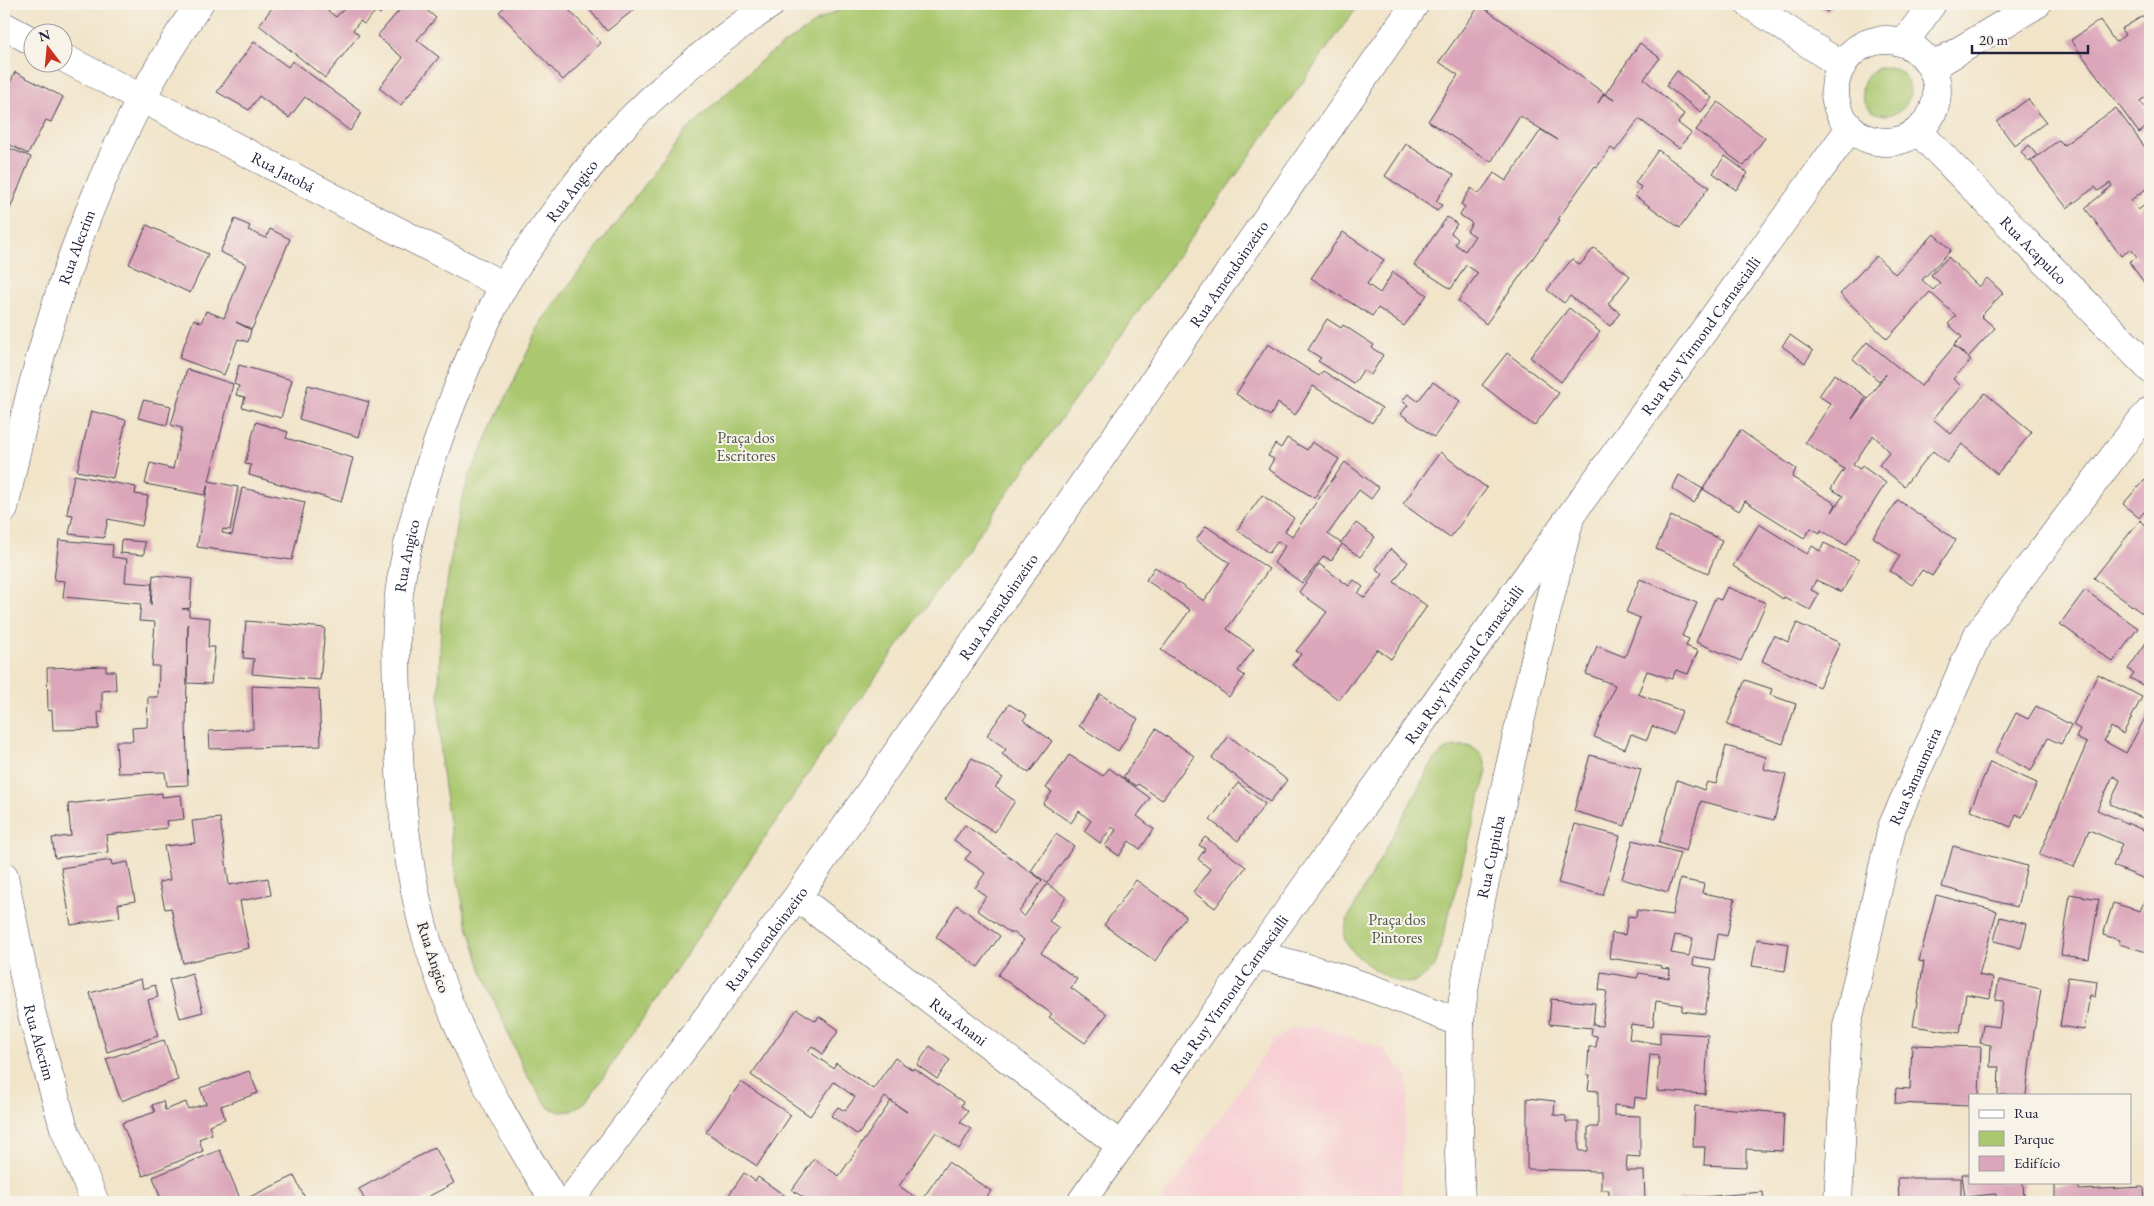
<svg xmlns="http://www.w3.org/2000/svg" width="2154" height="1206" viewBox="0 0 2154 1206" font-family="'EB Garamond',serif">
	<rect width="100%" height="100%" fill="#f7f3e8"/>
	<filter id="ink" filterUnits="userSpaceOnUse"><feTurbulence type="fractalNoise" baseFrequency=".02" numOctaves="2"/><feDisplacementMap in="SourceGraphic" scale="10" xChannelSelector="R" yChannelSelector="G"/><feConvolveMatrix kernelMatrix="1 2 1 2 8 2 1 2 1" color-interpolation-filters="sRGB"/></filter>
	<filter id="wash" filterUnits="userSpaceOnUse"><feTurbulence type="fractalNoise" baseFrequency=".0096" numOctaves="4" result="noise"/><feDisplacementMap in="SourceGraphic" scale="20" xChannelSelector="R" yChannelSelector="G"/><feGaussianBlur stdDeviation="1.12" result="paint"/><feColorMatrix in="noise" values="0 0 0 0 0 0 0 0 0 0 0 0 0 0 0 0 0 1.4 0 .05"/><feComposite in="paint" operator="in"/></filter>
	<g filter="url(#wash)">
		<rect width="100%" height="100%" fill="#f1e4c9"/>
		<polygon fill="#f7cfd4" points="1317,1026 1382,1048 1407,1077 1409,1096 1404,1136 1401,1202 1161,1202 1273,1041 1292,1028"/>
		<g fill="#abc86f" stroke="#667555">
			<polygon points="851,4 1359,4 839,728 587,1101 571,1111 561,1112 549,1108 526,1074 484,978 467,923 456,871 441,766 439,688 441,619 459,509 470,474 543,319 685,132 764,58 819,20"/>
			<circle cx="1886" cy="91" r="24"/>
			<path d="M1455,746H1471L1483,756L1487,771L1435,967C1427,974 1420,982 1409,983C1391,984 1348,955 1344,937C1344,931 1347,923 1348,918L1432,763L1444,750Z"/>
		</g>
		<g id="blocks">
			<g fill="#dba6ba" fill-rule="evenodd">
				<polygon points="275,4 319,4 336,17 346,7 342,4 388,4 380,14 376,11 364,24 360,21 353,30 359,35 325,78 259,25"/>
				<polygon points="405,4 420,4 436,18 417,40 439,57 401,105 379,88 403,58 377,36"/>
				<polygon points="508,4 563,4 601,43 563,80 499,12"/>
				<polygon points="585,4 641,4 607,31"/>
				<polygon points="1815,4 1833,4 1827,12"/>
				<polygon points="1480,5 1604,93 1598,103 1604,94 1614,100 1605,94 1640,43 1660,58 1644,79 1684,114 1678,123 1691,133 1679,148 1639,119 1615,151 1611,148 1597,167 1595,166 1558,219 1560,220 1486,324 1458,301 1478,273 1466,265 1451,289 1414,265 1447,217 1457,224 1451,233 1458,239 1455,244 1465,251 1475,236 1467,231 1472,223 1460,215 1465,207 1461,204 1471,188 1479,194 1494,173 1506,181 1541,130 1558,140 1520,116 1491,162 1428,121 1458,75 1439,62"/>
				<polygon points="2150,12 2150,94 2140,101 2150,114 2150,124 2139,133 2071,40 2100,20 2115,42 2125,35 2121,29"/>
				<polygon points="254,42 288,67 292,61 362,112 350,131 305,97 289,118 259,96 249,110 217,92"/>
				<polygon points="1677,71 1712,98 1701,112 1666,86"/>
				<polygon points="15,72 63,97 51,122 46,120 28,154 4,142 7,130 4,129 4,96"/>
				<polygon points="2028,99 2046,122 2015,146 1997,122"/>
				<polygon points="1718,102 1765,138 1744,166 1696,130"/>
				<polygon points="2116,108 2150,154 2150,186 2131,200 2138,210 2149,202 2150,204 2150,288 2149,289 2129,262 2137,257 2131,249 2121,256 2085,208 2112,186 2110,183 2098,191 2095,187 2067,208 2031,161 2059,140 2064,145"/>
				<polygon points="1406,144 1454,175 1436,201 1442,205 1437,211 1385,176"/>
				<polygon points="2029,145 2037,156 2029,162 2021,152"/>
				<polygon points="4,146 31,157 10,209 4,207"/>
				<polygon points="1658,150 1709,187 1680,228 1635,196 1641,187 1635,183"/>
				<polygon points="1725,156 1748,173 1736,190 1713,173"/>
				<polygon points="235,219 250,226 248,230 266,238 270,229 290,239 252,329 236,322 251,330 248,342 238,339 224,375 179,358 194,319 201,323 206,311 224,318 246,264 220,252"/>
				<polygon points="147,225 208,254 190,293 129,264"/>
				<polygon points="1343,232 1384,260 1367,284 1380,293 1393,272 1427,295 1404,326 1378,308 1372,316 1311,278"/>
				<polygon points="1934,234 1951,250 1922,280 1933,290 1940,283 1931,275 1948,257 1979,287 1987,278 2003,293 1981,316 1995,328 1968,357 1954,345 1962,337 1948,324 1956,316 1930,292 1887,339 1840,294 1876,256 1895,274"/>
				<polygon points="1594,248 1630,276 1608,304 1620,313 1610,326 1570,296 1564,303 1547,290 1572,259 1580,265"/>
				<polygon points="1569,308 1600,332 1561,382 1530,357"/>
				<polygon points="1327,319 1341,328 1343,325 1374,345 1372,348 1383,355 1371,375 1363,370 1354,384 1318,361 1321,358 1308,350"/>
				<polygon points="1790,335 1813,351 1805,363 1782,346"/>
				<polygon points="1867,342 1921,386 1954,346 1971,360 1953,379 1961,386 1933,419 1951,434 1985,393 2032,432 1997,474 1962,444 1947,463 1933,451 1904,486 1879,465 1890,452 1873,435 1853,465 1860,469 1862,466 1886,483 1846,545 1821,530 1820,533 1811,528 1804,538 1745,501 1739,511 1703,489 1740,430 1796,469 1792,477 1836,504 1832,512 1843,496 1831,489 1844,469 1805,442 1831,404 1819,396 1834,374 1866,397 1852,419 1886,374 1879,381 1853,359"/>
				<polygon points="1268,344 1319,376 1323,371 1382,408 1372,423 1313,386 1295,415 1278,403 1270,416 1236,394"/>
				<polygon points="1507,353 1559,393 1534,426 1482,385"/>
				<polygon points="239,365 292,380 281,418 242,407 245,397 236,395 239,386 234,384"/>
				<polygon points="187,369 233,384 209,481 238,487 230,530 223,529 222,533 232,535 242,488 305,502 292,560 197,547 208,484 205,495 145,484 150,463 173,469 182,428 171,425"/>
				<polygon points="1433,382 1460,401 1434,437 1401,414 1408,405 1402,401 1408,394 1418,401"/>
				<polygon points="308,385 369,402 359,437 299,419"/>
				<polygon points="143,400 171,406 167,425 138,418"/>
				<polygon points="91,411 126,420 113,478 77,471"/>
				<polygon points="256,422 288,432 286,438 353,458 341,502 249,475 251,465 245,464"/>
				<polygon points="1287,438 1307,450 1312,442 1339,459 1314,498 1268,469 1274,459 1268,456 1275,444 1281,448"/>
				<polygon points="1440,452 1487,488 1450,538 1403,504"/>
				<polygon points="1345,462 1379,488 1371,499 1359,490 1328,534 1341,543 1356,523 1375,537 1360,557 1342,544 1331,561 1324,556 1302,583 1274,563 1285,546 1278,541 1269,553 1237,530 1262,495 1294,518 1285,531 1292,536"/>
				<polygon points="74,475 136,487 135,494 148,496 142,526 108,519 104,538 69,534 73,515 67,514"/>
				<polygon points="1679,475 1703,489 1694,503 1672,489"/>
				<polygon points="2145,479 2150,483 2150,505 2139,518 2123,504"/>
				<polygon points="1898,500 1956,540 1932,576 1922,570 1912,585 1890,571 1900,556 1873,537"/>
				<polygon points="1671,516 1722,540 1708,573 1656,549"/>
				<polygon points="2140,520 2150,529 2150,619 2094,578"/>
				<polygon points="1759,524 1807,554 1812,546 1820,551 1824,543 1859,560 1842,592 1816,580 1811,590 1819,594 1810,610 1784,597 1783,599 1733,566"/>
				<polygon points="1206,526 1269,569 1227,629 1254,649 1238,671 1245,676 1229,697 1197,673 1161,650 1190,610 1146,580 1155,567 1204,601 1230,563 1196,540"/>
				<polygon points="59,540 113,545 112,557 127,559 125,582 152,584 150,605 151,605 153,575 192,579 190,608 182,609 189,609 189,616 210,618 208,647 215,647 211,684 187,683 188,624 186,726 188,785 167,786 165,772 118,773 116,741 133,741 132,728 147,727 148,697 158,697 159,666 152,666 155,622 139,621 141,604 63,597 65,581 54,580"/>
				<polygon points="121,540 145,542 144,555 120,553"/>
				<polygon points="1390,549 1408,562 1394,582 1427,606 1391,659 1377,649 1339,700 1292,665 1301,654 1296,651 1327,612 1299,592 1319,564 1349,586 1354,580 1363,587 1358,593 1365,598 1383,574 1376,569"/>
				<polygon points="1640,579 1697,603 1682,636 1689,639 1686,646 1698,651 1688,674 1676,670 1672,679 1647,671 1638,694 1682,711 1673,734 1652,726 1647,740 1631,734 1625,749 1594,737 1615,685 1586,674 1597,646 1625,657 1640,618 1626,612"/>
				<polygon points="1727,587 1766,603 1741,661 1696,642 1715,598 1721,600"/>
				<polygon points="2085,590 2138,628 2113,662 2060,624"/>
				<polygon points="246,621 325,628 320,680 252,674 254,659 243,658"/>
				<polygon points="1797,623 1840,643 1819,687 1762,661 1774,635 1788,642"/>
				<polygon points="2150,637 2150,689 2130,678 2134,673 2128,669"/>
				<polygon points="106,666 106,671 115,671 116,690 102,691 102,712 98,712 99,729 53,730 52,710 48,711 47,668"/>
				<polygon points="2098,674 2142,697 2123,734 2111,727 2104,741 2126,753 2150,709 2150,813 2147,820 2110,804 2120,780 2113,776 2097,810 2150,833 2150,881 2113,866 2122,844 2089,830 2074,867 2039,855 2087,743 2076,738 2080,729 2073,725"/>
				<polygon points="1745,680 1772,689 1770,695 1796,704 1783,744 1727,725"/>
				<polygon points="252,686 319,689 321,746 210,749 209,731 253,729"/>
				<polygon points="1100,694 1138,719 1118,751 1079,726"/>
				<polygon points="1009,704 1027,715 1023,720 1052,741 1029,773 1002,754 1006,749 987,735"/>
				<polygon points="2036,706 2071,725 2061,744 2048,738 2031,771 1996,752 2016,713 2028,719"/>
				<polygon points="1156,729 1194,756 1162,800 1138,784 1136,786 1123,777"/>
				<polygon points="1229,736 1287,780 1270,802 1212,758"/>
				<polygon points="1726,746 1766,757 1764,769 1786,775 1774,820 1701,801 1686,851 1659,843 1677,780 1704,790 1707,782 1716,784"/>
				<polygon points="1069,755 1103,776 1109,768 1150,798 1137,816 1154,829 1140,849 1129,841 1119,856 1105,846 1116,830 1112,827 1100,843 1084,831 1091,821 1079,811 1071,823 1043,804 1052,792 1046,788"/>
				<polygon points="1590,755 1641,769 1625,826 1574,811"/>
				<polygon points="972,758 1003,778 995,787 1015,801 995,832 945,800"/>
				<polygon points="1990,762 2037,783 2022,817 2016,814 2011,827 1970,810"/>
				<polygon points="1238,783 1265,804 1238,841 1210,820"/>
				<polygon points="162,793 162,797 181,795 184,819 166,821 167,828 106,835 108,852 55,858 52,838 71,836 68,804"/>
				<polygon points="220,818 229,885 268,878 271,895 240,901 249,948 183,963 171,908 165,909 159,882 170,880 164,846 195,843 192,821"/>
				<polygon points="1575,824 1620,836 1603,895 1558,883"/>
				<polygon points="965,825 1042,880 1019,912 1024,917 1047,884 1066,897 1049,921 1059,928 1041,953 1077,979 1071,988 1107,1014 1085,1043 1049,1017 1052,1014 998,975 1024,940 1013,932 1012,934 977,910 986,896 975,888 985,873 965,859 971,852 954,840"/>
				<polygon points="1056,834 1074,846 1047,883 1031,871"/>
				<polygon points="1205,837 1246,867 1215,908 1193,892 1210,869 1198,859 1205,849 1199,845"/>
				<polygon points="1633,840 1680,853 1668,892 1622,879"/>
				<polygon points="1953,846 2027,866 2017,907 1942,887"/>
				<polygon points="111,860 112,865 128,862 135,901 118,904 120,917 71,925 61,868"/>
				<path d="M1680,879L1704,884L1702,893L1735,899L1727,936L1718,934L1714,960L1694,957L1693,965L1712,968L1705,1014L1682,1011V1005L1656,1001L1653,1027L1631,1024L1629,1039L1660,1044V1032L1708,1035L1705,1094L1657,1091L1659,1055L1650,1054L1646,1099L1635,1097L1634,1107L1614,1105V1115L1640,1116V1157L1627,1156L1626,1171H1644L1645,1202H1609V1190H1601V1171L1527,1169V1098L1555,1101L1554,1115L1566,1116V1122H1579V1151H1588V1127H1598V1091L1588,1090L1590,1075H1587L1589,1047H1596L1597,1036L1591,1035L1592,1028L1549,1024L1551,999L1595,1003L1593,1025L1602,1026L1607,991L1599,990L1601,972L1637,978L1639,973L1669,978L1670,969L1661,968L1662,966L1609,958L1612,933L1625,935L1628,916L1636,917L1637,910L1672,915ZM1675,935L1693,938L1689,956L1671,953Z"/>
				<polygon points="1136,880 1186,916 1155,961 1104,925"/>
				<polygon points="2070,894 2099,899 2089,959 2061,955"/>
				<polygon points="1936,895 1997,911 1979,975 1993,978 1990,998 1966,994 1960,1033 1913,1026 1924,962 1919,961"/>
				<polygon points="2144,901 2150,903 2150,953 2119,944 2120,940 2103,935 2113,903 2140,911"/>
				<polygon points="957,905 1000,936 978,967 936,937"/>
				<polygon points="2000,917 2027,924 2021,948 1994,941"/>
				<polygon points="1757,939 1789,944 1785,971 1752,966"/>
				<polygon points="192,973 203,1012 180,1018 169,980"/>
				<polygon points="2068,977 2097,981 2095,997 2090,995 2084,1030 2060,1026"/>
				<polygon points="141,979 143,989 155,985 158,997 148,1000 158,1036 107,1052 90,993"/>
				<polygon points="1999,980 2041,989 2031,1051 2026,1095 1998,1095 1999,1067 1990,1067 1991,1045 1980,1043 1983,1025 1999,1027 2003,1001 1995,1000"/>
				<polygon points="797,1009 816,1021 819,1016 839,1030 823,1054 812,1046 808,1051 833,1068 836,1063 873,1089 895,1058 913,1070 914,1068 963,1102 961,1106 968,1111 960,1122 971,1129 959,1149 936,1132 899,1186 921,1201 948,1162 991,1191 983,1202 803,1202 806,1199 792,1190 814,1159 839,1176 891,1101 907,1112 885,1097 858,1135 831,1116 838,1107 845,1111 855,1097 834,1082 810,1116 751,1075"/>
				<polygon points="164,1040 178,1080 121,1101 106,1059"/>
				<polygon points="1912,1045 1981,1047 1979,1095 1970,1095 1970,1106 1895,1103 1896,1088 1910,1089"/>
				<polygon points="930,1046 950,1060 937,1079 917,1065"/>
				<polygon points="249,1071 258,1093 221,1106 225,1119 209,1125 212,1134 199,1139 203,1151 143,1176 122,1123 155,1112 152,1105 163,1101 165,1110 186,1102 188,1109 206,1104 200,1088"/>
				<polygon points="741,1082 791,1115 757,1166 706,1132"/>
				<polygon points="1695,1106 1784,1113 1782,1151 1746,1149 1746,1167 1704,1165 1705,1147 1693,1147"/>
				<polygon points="435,1147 454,1183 418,1202 366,1202 359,1189"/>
				<polygon points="220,1150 241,1201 294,1176 307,1202 162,1202 153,1177"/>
				<polygon points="744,1173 755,1181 758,1177 794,1202 724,1202"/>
				<polygon points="1962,1174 1970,1174 1970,1182 2023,1182 2024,1202 1996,1202 1996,1194 1965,1197"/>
				<polygon points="1898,1178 1961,1178 1961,1200 1970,1200 1970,1202 1899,1202"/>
				<polygon points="2079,1184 2079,1190 2144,1187 2145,1202 2055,1202 2055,1185"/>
				<polygon points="1763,1192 1764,1202 1678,1202 1677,1199"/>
			</g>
		</g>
	</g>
	<g filter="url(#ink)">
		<use href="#blocks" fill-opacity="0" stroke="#413f50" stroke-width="1"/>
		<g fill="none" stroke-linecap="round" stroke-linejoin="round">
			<defs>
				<g id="street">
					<polyline points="1749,4 1842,66"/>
					<polyline points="4,26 32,41"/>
					<path id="s1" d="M62,57L504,286"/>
					<polyline points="1932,67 2037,4"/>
					<path id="s2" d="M1918,131L2150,369"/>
					<path id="s3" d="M4,509C40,331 95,154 199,4"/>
					<path id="s4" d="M4,876L31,1011L64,1128L95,1202"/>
					<path id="s5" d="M797,897L1121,1146"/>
					<path d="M1256,955C1326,970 1393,995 1460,1023"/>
					<path id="s6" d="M555,1202C501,1115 450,1026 423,926C406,861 400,796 398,730C397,680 393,629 401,580C414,504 440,429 470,358C481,334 491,308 505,284C524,253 546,224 568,195C584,174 601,151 619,131C664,84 717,41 771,4"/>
					<path id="s7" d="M569,1202L797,897L1415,4"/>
					<path id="s8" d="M1461,1202L1459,1155L1460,1023C1466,966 1479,910 1491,854C1514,741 1542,630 1570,518"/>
					<path id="s9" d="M1838,1202L1847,1026L1892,827L1978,634L2140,422L2150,411"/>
				</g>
				<g id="secondary">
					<circle cx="1886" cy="91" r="51"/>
					<polyline points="1904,43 1932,4"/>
					<path id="s10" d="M1081,1202L1442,694L1850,128"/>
				</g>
			</defs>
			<use href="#street" stroke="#413f50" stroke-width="29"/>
			<use href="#secondary" stroke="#413f50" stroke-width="29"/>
			<use href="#street" stroke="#fff" stroke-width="28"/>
			<use href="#secondary" stroke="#fff" stroke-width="28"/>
		</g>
	</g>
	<g text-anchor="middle" stroke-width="4" stroke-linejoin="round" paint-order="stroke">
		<g font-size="16" fill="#22223b" stroke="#f7f3e8">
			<text dy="6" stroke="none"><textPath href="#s1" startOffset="249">Rua Jatobá</textPath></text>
			<text dy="6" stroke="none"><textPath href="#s6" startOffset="1085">Rua Angico</textPath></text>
			<text dy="6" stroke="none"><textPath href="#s3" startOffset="272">Rua Alecrim</textPath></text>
			<text dy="6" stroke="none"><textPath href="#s2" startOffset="166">Rua Acapulco</textPath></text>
			<text dy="6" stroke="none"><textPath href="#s7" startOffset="1139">Rua Amendoinzeiro</textPath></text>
			<text dy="6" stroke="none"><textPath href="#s10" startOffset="1065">Rua Ruy Virmond Carnascialli</textPath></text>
			<text dy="6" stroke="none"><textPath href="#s6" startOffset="680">Rua Angico</textPath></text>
			<text dy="6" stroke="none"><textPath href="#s7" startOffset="734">Rua Amendoinzeiro</textPath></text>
			<text dy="6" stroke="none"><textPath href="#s10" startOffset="660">Rua Ruy Virmond Carnascialli</textPath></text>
			<text dy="6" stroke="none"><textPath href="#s9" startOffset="436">Rua Samaumeira</textPath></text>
			<text dy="6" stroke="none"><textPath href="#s8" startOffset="348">Rua Cupiuba</textPath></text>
			<text dy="6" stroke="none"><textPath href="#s7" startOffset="329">Rua Amendoinzeiro</textPath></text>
			<text transform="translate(434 957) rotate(72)" y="6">Rua Angico</text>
			<text dy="6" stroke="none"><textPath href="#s10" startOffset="255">Rua Ruy Virmond Carnascialli</textPath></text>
			<text dy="6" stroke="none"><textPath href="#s5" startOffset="204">Rua Anani</textPath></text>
			<text dy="6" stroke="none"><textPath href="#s4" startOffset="170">Rua Alecrim</textPath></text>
		</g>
		<g font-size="16" fill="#4b544b" stroke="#f7f3e8">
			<text x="746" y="443">Praça dos<tspan x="746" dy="18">Escritores</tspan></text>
			<text x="1397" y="925">Praça dos<tspan x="1397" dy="18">Pintores</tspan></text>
		</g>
	</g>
	<rect width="2154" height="1206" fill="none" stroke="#f7f3e8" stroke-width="20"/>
	<rect x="1969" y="1094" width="162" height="90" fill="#f7f3e8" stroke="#a29fa3"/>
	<rect x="1979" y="1110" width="25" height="8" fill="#ffffff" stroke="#a29fa3"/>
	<text x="2014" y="1118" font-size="15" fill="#22223b">Rua</text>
	<rect x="1979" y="1131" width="25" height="15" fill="#abc86f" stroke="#a29fa3"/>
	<text x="2014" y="1144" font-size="15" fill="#22223b">Parque</text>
	<rect x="1979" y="1156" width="25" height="15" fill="#dba6ba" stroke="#a29fa3"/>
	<text x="2014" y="1168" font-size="15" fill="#22223b">Edifício</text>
	<g transform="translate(48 48) rotate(344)"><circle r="24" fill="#f7f3e8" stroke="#a29fa3"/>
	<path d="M0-4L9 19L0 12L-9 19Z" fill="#c8321e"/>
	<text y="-8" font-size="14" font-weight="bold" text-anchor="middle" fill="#22223b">N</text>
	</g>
	<path d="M1972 45v8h116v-8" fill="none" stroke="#22223b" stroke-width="2.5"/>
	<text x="1979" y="45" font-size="15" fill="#22223b" stroke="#f7f3e8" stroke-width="4" paint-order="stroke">20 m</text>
</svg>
